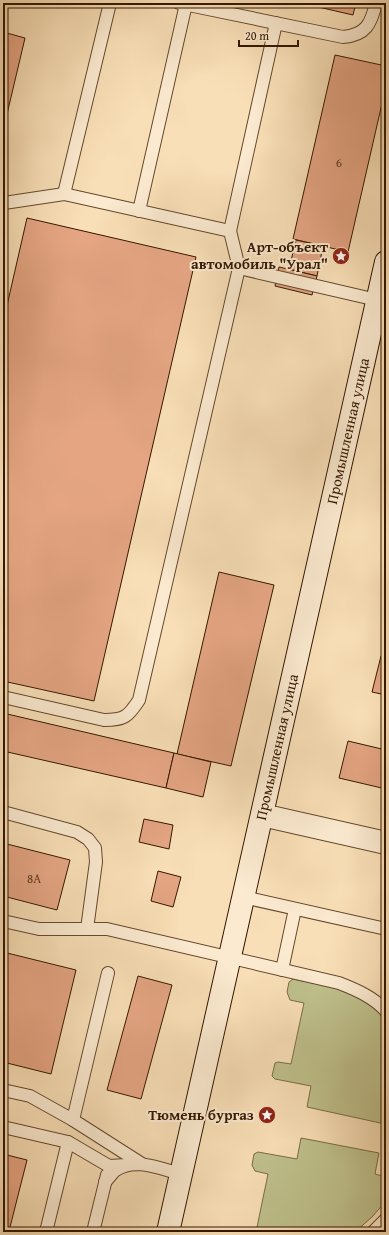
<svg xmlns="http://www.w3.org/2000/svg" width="389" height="1235" viewBox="0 0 389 1235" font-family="'Gentium Book Plus',serif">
	<rect width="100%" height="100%" fill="#f9dfb7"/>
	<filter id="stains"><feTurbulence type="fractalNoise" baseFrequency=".005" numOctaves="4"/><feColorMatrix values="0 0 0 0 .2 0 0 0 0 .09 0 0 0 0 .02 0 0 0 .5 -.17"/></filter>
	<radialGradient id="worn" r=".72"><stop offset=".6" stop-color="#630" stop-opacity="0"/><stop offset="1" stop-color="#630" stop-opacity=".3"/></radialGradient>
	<g fill="#bfc18d" stroke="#7a6c46">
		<path d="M293,979C330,987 361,989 386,1021L385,1124L307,1107L311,1086L275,1079L272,1076L275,1063L278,1062L291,1064L304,1003L290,1000L287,992L289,982Z"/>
		<polygon points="301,1138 379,1153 375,1174 386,1177 386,1201 372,1217 355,1232 256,1232 268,1174 255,1171 252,1165 254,1154 258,1152 297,1159"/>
	</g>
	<g fill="#e5a583" stroke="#341700">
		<polygon points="301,3 356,3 353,15"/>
		<polygon points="3,32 25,38 3,131"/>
		<polygon points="335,55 386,66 386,86 348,252 293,239"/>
		<polygon points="27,218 196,257 94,701 3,681 3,323"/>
		<polygon points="296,240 323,246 317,276 289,269"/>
		<polygon points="279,267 317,276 312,295 275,286"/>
		<polygon points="219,572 274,585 231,766 177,754"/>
		<polygon points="381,656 386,657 386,695 372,692"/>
		<polygon points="3,713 174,753 166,788 3,751"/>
		<polygon points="348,741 386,750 386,789 339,778"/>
		<polygon points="174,753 211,762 203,797 166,788"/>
		<polygon points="144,819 173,825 169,849 139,842"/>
		<polygon points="3,843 70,860 57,910 3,896"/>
		<polygon points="158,871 181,877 173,907 151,901"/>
		<polygon points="3,952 76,970 51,1074 3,1062"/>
		<polygon points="138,976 172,985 141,1099 107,1090"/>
		<polygon points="3,1154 27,1160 9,1231 3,1229"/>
	</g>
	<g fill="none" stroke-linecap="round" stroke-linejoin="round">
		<defs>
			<g id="service">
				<path d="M179,3L343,37C366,35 371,24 376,3"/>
				<polyline points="64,194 110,3"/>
				<polyline points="139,211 186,4"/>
				<polyline points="230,231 276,23"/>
				<polyline points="239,268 377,300"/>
				<path d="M3,697L104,720C124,720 128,717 139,700L239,268L230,231L64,194L4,203"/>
				<polyline points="3,812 77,832 88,839 95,848 96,862 87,929"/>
				<polyline points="243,897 386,929"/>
				<path d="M3,921L39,929H107L339,983C357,990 373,997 386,1011"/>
				<polyline points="282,970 295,909"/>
				<polyline points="3,1090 30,1096 73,1120 142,1164"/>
				<polyline points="73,1120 108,973"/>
				<polyline points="3,1127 68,1142"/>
				<path d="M105,1182C109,1178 112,1173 116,1170C135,1157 161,1169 181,1174"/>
				<polyline points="46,1232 68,1142 109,1166 127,1165"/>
				<polyline points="93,1232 107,1175"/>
				<polyline points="373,1232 386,1219"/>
			</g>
			<polyline id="minor" points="262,815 386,843"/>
			<g id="secondary">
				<path id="s1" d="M168,1232L386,262"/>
			</g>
		</defs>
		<use href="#service" stroke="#65492e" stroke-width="14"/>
		<use href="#minor" stroke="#65492e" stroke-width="24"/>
		<use href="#secondary" stroke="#341700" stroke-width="24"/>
		<use href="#service" stroke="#fbead0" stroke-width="12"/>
		<use href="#minor" stroke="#fbead0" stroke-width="22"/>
		<use href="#secondary" stroke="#fbead0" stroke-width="22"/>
	</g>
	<defs>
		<symbol id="sight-disc" viewBox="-11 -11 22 22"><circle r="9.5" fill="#8f2418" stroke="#fbead0"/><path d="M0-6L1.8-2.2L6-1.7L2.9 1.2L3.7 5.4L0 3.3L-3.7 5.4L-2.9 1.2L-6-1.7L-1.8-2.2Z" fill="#fff"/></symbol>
	</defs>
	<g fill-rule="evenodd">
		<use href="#sight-disc" x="331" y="246" width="20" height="20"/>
		<use href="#sight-disc" x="257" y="1105" width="20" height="20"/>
	</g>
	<g text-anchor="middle" stroke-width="4" stroke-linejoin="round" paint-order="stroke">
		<g font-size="13" fill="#603a21">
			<text x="339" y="167">6</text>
			<text x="34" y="883">8А</text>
		</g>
		<g font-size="15" font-weight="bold" fill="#341700" stroke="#fbead0" text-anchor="end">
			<text x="328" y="252">Арт-объект<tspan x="328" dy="17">автомобиль "Урал"</tspan></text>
			<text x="254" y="1120">Тюмень бургаз</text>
		</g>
		<g font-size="15" fill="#341700" stroke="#fbead0">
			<text dy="5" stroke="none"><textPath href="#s1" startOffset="821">Промышленная улица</textPath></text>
			<text dy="5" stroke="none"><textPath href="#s1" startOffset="497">Промышленная улица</textPath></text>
		</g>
	</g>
	<rect width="389" height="1235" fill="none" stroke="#f9dfb7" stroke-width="16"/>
	<rect x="4" y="4" width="381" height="1227" fill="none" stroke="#341700" stroke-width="2"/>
	<rect x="8" y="8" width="373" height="1219" fill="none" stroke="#341700"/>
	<path d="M239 40v6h59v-6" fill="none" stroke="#341700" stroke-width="2"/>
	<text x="245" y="40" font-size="12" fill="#341700" stroke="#fbead0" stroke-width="3" paint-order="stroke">20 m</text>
	<rect width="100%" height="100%" filter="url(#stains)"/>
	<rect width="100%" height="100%" fill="url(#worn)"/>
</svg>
